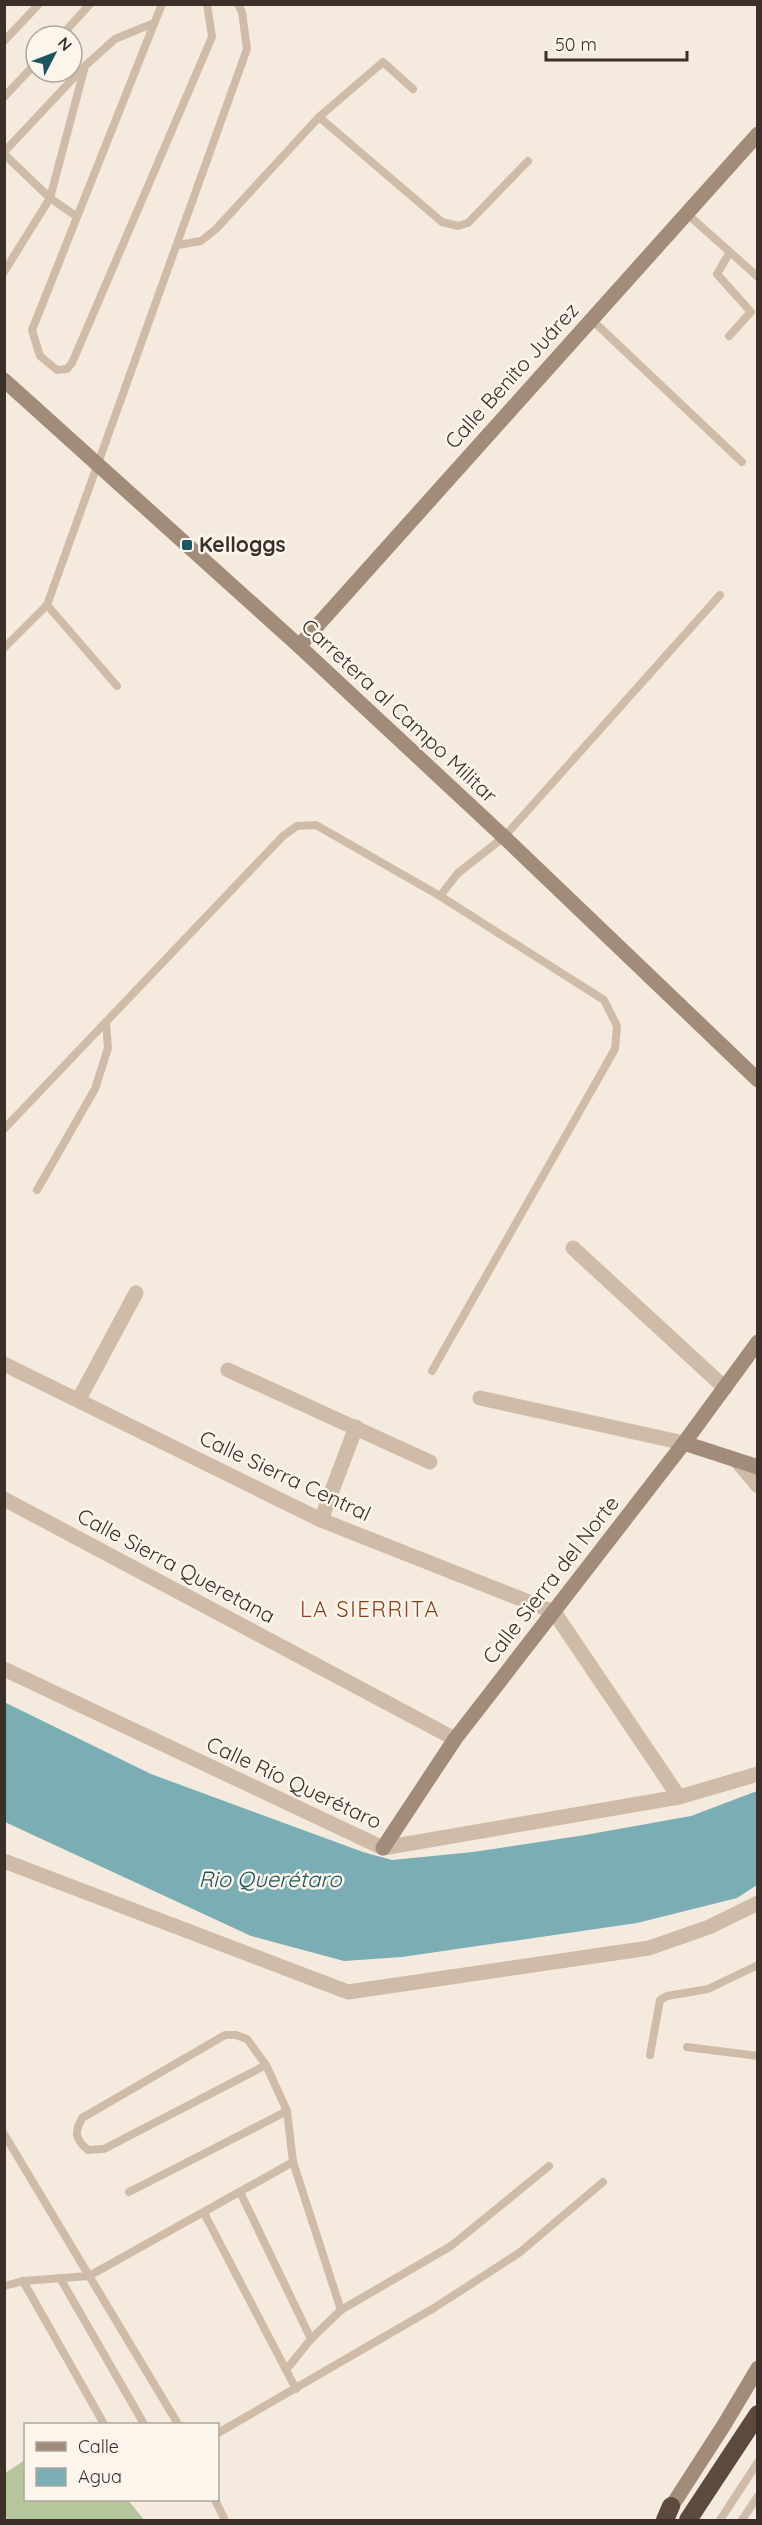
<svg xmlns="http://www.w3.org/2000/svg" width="762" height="2525" viewBox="0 0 762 2525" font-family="Quicksand,sans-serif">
	<rect width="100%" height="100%" fill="#f4ebde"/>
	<polygon fill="#b5c59c" points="25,2460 26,2500 128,2500 144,2520 5,2520 5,2473"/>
	<polygon fill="#7aaeb4" points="4,1702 151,1774 363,1852 392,1860 473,1852 585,1835 691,1816 757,1791 757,1885 737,1898 637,1923 402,1957 344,1961 251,1936 5,1822"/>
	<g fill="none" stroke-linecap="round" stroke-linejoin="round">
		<g stroke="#cebca8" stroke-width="8">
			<polyline points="162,4 32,330 40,356 57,370 67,369 72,363 212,37 207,4"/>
			<polyline points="61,36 90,4"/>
			<polyline points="4,41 39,4"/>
			<polyline points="4,97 36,63"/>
			<polyline points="319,117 442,222 458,226 468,223 528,161"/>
			<polyline points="4,152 82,69"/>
			<polyline points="4,154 50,198 76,216"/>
			<polyline points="686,213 758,277"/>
			<polyline points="178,245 201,241 216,229 319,117 383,62 413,89"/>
			<polyline points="4,272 50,198 85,66 115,39 154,23"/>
			<polyline points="591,319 742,462"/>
			<polyline points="729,336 751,312 717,274 730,252"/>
			<polyline points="47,605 117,686"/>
			<polyline points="4,648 47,605 247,49 242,12 238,4"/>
			<polyline points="4,1129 283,836 297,826 316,825 440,896"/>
			<polyline points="37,1190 95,1089 108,1048 106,1022"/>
			<polyline points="432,1371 615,1049 617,1026 604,1000 440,896 458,873 504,837 720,595"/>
			<polyline points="687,2047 758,2056"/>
			<polyline points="650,2055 660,2000 667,1996 708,1989 758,1965"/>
			<path d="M266,2065L104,2149L88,2150C75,2139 74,2133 82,2118L225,2035H236L247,2039L266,2065L287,2111L293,2162L341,2310"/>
			<polyline points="4,2134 178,2424"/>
			<polyline points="129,2192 287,2111"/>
			<polyline points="240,2192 311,2339"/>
			<polyline points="204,2213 296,2389"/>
			<polyline points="60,2278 144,2424"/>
			<polyline points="23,2281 104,2424"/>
			<polyline points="4,2286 23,2281 89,2276 293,2162"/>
			<polyline points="286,2370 311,2339 341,2310 451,2246 549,2166"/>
			<polyline points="218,2433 434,2308 519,2253 603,2182"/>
			<polyline points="215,2500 225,2520"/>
			<polyline points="720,2520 758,2462"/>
			<polyline points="742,2520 758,2496"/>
		</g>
		<g stroke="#cebca8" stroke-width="15">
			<polyline points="573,1248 725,1388"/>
			<polyline points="4,1364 321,1520 554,1612 679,1797"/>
			<polyline points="228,1370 430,1462"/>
			<polyline points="480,1398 684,1443"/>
			<polyline points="79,1399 136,1293"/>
			<polyline points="736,1460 758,1486"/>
			<polyline points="4,1499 455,1739"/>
			<polyline points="321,1520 356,1427"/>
			<polyline points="4,1669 383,1848 679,1797 758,1774"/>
			<polyline points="4,1861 348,1992 649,1948 709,1927 758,1903"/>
		</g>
		<g stroke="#a28b79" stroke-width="15">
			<polyline points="4,380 299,646 504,837 758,1080"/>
			<polyline points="299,646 758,134"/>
			<polyline points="684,1443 758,1467"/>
			<polyline points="383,1848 455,1739 684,1443 758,1342"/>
			<polyline points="666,2515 724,2425 758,2368"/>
		</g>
		<g stroke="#5c4a3f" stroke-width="18">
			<polyline points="665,2520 671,2506"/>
			<polyline points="688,2520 758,2414"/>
		</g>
	</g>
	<rect fill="#1b575f" stroke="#fbf5eb" stroke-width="2" x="181" y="539" width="12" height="12" rx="3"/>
	<g text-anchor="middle" stroke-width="5" stroke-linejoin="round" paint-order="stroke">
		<g font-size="21" fill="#3a3029" stroke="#fbf5eb">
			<text transform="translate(512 376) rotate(-48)" y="7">Calle Benito Juárez</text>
			<text transform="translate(399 711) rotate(43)" y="7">Carretera al Campo Militar</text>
			<text transform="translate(285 1476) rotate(25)" y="7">Calle Sierra Central</text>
			<text transform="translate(176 1566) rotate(28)" y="7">Calle Sierra Queretana</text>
			<text transform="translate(551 1580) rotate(-52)" y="7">Calle Sierra del Norte</text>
			<text transform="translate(294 1783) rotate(25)" y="7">Calle Río Querétaro</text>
		</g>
		<g font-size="21" font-weight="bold" fill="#3a3029" stroke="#fbf5eb" text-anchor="start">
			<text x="199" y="552">Kelloggs</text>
		</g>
		<g font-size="22" letter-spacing="1.5" fill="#903f1c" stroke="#fbf5eb">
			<text x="370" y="1617">LA SIERRITA</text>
		</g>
		<g font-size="22" font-style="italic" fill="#1b575f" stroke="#fbf5eb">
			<text x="270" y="1887">Rio Querétaro</text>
		</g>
	</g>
	<rect width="762" height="2525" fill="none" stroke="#3a3029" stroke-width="12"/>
	<rect x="24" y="2423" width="195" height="78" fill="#fbf5eb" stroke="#aea69d" stroke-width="1.5"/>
	<rect x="36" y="2442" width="30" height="9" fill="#a28b79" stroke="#aea69d" stroke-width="1.5"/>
	<text x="78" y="2453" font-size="18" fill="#3a3029">Calle</text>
	<rect x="36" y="2468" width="30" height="18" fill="#7aaeb4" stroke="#aea69d" stroke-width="1.5"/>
	<text x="78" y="2483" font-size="18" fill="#3a3029">Agua</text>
	<g transform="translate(54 54) rotate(48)"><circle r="28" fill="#fbf5eb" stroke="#aea69d" stroke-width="1.5"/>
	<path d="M0-4.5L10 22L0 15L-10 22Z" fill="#1b575f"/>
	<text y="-9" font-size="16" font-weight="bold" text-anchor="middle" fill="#3a3029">N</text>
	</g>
	<path d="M546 51v9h141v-9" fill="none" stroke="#3a3029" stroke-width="3"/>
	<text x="555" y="51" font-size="18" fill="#3a3029" stroke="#fbf5eb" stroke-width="4.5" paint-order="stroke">50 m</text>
</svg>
